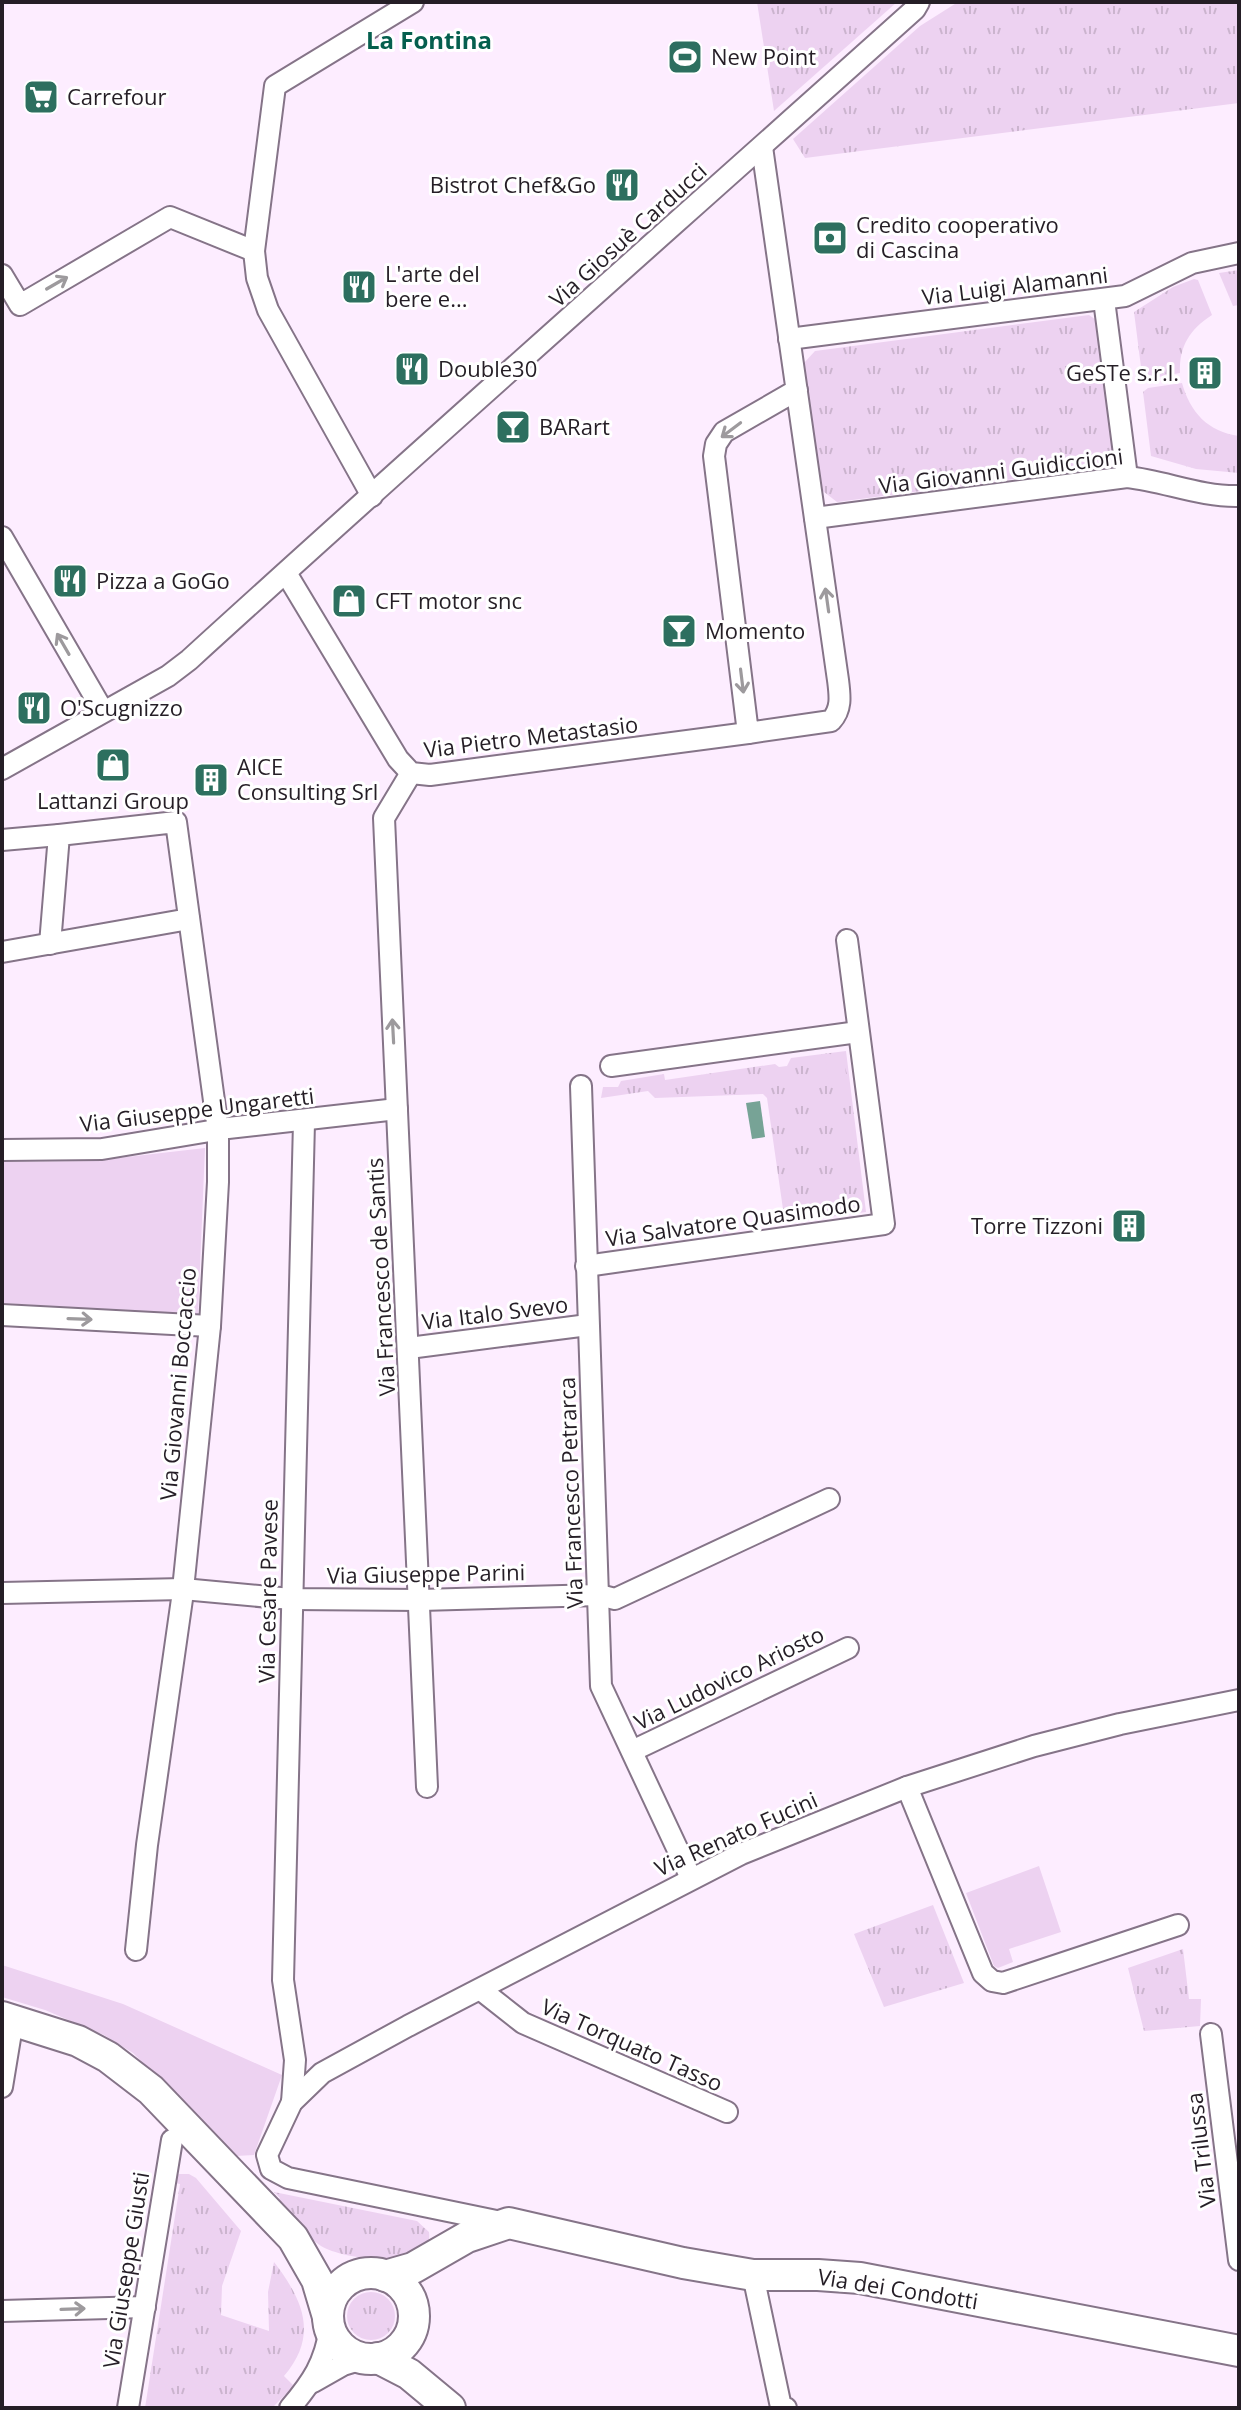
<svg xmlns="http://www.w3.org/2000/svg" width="1241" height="2410" viewBox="0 0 1241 2410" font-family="'Open Sans',sans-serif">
	<defs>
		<pattern id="grass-tufts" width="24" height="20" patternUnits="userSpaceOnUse" patternTransform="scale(2)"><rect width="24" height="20" fill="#edd2f1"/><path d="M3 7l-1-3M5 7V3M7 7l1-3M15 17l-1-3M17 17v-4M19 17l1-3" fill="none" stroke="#cbb4ce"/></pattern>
	</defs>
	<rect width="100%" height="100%" fill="#fdedff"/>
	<g fill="url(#grass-tufts)">
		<polygon points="757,2 897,2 774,111"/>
		<polygon points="958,2 1237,2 1239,3 1239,103 805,158 793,139 920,26"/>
		<polygon points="1239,270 1239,305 1233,306 1219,273"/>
		<path d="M1194,279L1198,280L1212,315C1190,329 1179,346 1180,373L1147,379L1142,375L1134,312L1173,287Z"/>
		<polygon points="1089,315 1099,322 1116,456 1108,467 837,502 819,488 804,363 815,351"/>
		<path d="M1182,383C1190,412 1208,432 1239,436V473L1196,469L1151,456L1143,392L1148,388Z"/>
		<polygon points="846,1051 866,1212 785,1223 767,1098 763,1094 655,1098 648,1091 601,1098 603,1087 618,1087 621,1081 664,1074 665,1080 775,1064 779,1067 787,1066 791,1058"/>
		<polygon points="933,1905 964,1983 884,2007 854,1934"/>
		<polygon points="1183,1949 1189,1999 1201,1999 1200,2026 1144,2031 1128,1968"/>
		<path d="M179,2174H189L196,2178L241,2231L222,2286L221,2315L269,2331L268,2292L274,2262C303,2300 319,2335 284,2376L294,2386L272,2408H145L180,2184L169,2182Z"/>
		<path d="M274,2192L417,2221L429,2232C435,2272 343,2260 321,2246C304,2235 290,2216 276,2201L280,2198Z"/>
		<circle cx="371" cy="2316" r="24"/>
	</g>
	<g fill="#edd2f1">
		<polygon points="843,1053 847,1081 829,1084 825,1056"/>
		<polygon points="205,1148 198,1315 2,1303 2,1162 92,1161"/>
		<polygon points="1039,1866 1061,1932 1009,1949 1013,1962 998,1968 994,1966 966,1893"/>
		<polygon points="2,1965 123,2004 282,2075 254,2155 236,2156 133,2053 104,2035 45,2010 2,1997"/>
	</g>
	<polygon fill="#77a396" points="760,1101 765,1137 752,1139 746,1103"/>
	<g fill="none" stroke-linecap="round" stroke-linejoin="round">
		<defs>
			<g id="street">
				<path d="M762,147L838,680C840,696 842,709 831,721L748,733L714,456L716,444L724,432L797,390"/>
				<polyline points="2,275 20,305 170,217 254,251"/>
				<polyline points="1104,300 1127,477"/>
				<polyline points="789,339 1125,296 1192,263 1239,253"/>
				<polyline points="372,496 268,310 257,278 254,251 275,86 413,2"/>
				<path d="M815,518L1127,477C1165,481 1200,497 1239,496"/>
				<polyline points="2,537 103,711"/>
				<polyline points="286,573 398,759 411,773 430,775 748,733"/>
				<path d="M2,769L168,676L189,660C429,441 673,226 915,9L919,2"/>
				<polyline points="411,773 384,818 427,1787"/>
				<polyline points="2,840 59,835"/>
				<polyline points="50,944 59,835 176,822 218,1130 218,1182 210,1326 182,1599 147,1845 136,1950"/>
				<polyline points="2,952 189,919"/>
				<polyline points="611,1066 858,1032"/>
				<polyline points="581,1086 601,1686 691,1878"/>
				<polyline points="2,1150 102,1149 228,1128 397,1109"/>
				<polyline points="586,1266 884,1224 847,940"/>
				<polyline points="2,1315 210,1326"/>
				<polyline points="409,1348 588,1325"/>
				<polyline points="2,1593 183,1589 291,1599 421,1600 599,1595 615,1599 829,1499"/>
				<polyline points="632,1751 848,1648"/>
				<polyline points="907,1787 983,1973 992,1981 1003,1983 1178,1925"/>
				<polyline points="481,1990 523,2023 727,2112"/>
				<polyline points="1211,2034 1239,2260"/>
				<polyline points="2,2087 13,2020"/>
				<polyline points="292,2102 295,2060 283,1980 304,1122"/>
				<polyline points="506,2223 288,2178 271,2169 267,2155 292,2102 322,2073 408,2026 741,1854 907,1787 1034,1746 1120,1724 1239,1700"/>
				<polyline points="753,2275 781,2407 786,2408"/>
				<polyline points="2,2311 145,2307"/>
				<polyline points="313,2382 343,2365 366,2358"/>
				<polyline points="128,2408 172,2140"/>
				<path d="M290,2408C312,2382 325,2363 330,2328"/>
			</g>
			<g id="secondary">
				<polyline points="2,2017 78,2041 108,2057 151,2090 293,2238 317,2280 328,2317"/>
				<circle cx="371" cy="2316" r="43"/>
				<polyline points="385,2276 413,2268 467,2237 509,2223 683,2263 753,2275 818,2275 860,2278 1239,2351"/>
				<polyline points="378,2358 409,2374 450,2408"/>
			</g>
		</defs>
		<use href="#street" stroke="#857488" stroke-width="24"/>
		<use href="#secondary" stroke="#857488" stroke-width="34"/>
		<use href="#street" stroke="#fff" stroke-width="20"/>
		<use href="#secondary" stroke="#fff" stroke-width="30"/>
	</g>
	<defs><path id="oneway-shaft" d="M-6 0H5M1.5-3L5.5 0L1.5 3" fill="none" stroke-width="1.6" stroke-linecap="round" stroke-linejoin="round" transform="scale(2)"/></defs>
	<g stroke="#9d9a9d">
		<use href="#oneway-shaft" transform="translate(57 283) rotate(-30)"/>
		<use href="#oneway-shaft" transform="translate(731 430) rotate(143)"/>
		<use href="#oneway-shaft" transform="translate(827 600) rotate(-98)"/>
		<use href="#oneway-shaft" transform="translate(63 644) rotate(-120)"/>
		<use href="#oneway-shaft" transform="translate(742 681) rotate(83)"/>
		<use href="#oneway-shaft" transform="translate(393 1031) rotate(-93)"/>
		<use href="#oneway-shaft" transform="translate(80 1319) rotate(2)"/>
		<use href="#oneway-shaft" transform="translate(73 2309) rotate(-2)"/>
	</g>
	<defs>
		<symbol id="stadium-square" viewBox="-11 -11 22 22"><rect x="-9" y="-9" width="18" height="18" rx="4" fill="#2d6f5f" stroke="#fff"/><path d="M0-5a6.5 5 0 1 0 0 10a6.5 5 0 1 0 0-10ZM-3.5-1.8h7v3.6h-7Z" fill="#fff"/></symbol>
		<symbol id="supermarket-square" viewBox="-11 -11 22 22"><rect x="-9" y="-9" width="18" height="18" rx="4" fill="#2d6f5f" stroke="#fff"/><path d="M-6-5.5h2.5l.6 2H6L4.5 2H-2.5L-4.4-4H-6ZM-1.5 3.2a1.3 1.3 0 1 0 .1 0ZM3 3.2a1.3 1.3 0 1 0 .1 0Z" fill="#fff"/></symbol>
		<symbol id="restaurant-square" viewBox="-11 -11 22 22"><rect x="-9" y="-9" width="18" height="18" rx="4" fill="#2d6f5f" stroke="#fff"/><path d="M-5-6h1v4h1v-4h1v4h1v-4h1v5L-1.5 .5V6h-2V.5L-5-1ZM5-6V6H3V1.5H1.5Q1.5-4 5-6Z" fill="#fff"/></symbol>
		<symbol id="bank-square" viewBox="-11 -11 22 22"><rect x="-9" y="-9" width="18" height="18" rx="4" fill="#2d6f5f" stroke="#fff"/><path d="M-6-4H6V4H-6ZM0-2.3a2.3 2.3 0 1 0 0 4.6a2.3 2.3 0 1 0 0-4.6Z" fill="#fff"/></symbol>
		<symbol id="building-square" viewBox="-11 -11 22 22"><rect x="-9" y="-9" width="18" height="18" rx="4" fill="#2d6f5f" stroke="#fff"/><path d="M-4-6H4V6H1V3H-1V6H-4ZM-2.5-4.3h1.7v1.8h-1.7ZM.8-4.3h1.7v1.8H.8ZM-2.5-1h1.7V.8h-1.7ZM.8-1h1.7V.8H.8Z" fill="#fff"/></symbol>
		<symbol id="bar-square" viewBox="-11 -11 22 22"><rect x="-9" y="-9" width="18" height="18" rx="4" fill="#2d6f5f" stroke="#fff"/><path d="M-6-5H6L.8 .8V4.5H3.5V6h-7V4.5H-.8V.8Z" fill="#fff"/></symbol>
		<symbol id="shop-square" viewBox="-11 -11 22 22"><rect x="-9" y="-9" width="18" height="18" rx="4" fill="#2d6f5f" stroke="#fff"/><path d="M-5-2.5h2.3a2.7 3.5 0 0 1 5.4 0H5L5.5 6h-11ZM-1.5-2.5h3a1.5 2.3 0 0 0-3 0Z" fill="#fff"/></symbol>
	</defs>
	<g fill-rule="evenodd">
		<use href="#stadium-square" x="665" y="37" width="40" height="40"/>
		<use href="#supermarket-square" x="21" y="77" width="40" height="40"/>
		<use href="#restaurant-square" x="602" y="165" width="40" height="40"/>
		<use href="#bank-square" x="810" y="218" width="40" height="40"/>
		<use href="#restaurant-square" x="339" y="267" width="40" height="40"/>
		<use href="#restaurant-square" x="392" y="349" width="40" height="40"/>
		<use href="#building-square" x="1185" y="353" width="40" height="40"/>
		<use href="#bar-square" x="493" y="407" width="40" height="40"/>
		<use href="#restaurant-square" x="50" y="561" width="40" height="40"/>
		<use href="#shop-square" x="329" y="581" width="40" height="40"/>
		<use href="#bar-square" x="659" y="611" width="40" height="40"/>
		<use href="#restaurant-square" x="14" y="688" width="40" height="40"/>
		<use href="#shop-square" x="93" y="745" width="40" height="40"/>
		<use href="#building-square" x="191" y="760" width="40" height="40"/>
		<use href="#building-square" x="1109" y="1206" width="40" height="40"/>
	</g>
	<g text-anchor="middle" stroke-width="6" stroke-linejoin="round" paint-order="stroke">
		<g font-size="22" fill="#251e26" stroke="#fff" text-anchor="start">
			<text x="711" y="65">New Point</text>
			<text x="67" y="105">Carrefour</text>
			<text x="596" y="193" text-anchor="end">Bistrot Chef&amp;Go</text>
			<text x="856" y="233">Credito cooperativo<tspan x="856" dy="25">di Cascina</tspan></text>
			<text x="385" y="282">L'arte del<tspan x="385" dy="25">bere e...</tspan></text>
			<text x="438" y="377">Double30</text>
			<text x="1179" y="381" text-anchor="end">GeSTe s.r.l.</text>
			<text x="539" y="435">BARart</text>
			<text x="96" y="589">Pizza a GoGo</text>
			<text x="375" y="609">CFT motor snc</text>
			<text x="705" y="639">Momento</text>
			<text x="60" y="716">O'Scugnizzo</text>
			<text x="237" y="775">AICE<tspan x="237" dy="25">Consulting Srl</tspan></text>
			<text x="113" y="809" text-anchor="middle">Lattanzi Group</text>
			<text x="1103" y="1234" text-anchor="end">Torre Tizzoni</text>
		</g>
		<g font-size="22" fill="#251e26" stroke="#fff">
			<text transform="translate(628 235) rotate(-42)" y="8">Via Giosuè Carducci</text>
			<text transform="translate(1015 286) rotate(-7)" y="8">Via Luigi Alamanni</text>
			<text transform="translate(1001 471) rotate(-7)" y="8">Via Giovanni Guidiccioni</text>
			<text transform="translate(531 737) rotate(-7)" y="8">Via Pietro Metastasio</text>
			<text transform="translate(197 1110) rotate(-7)" y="8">Via Giuseppe Ungaretti</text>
			<text transform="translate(733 1221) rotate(-8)" y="8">Via Salvatore Quasimodo</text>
			<text transform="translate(381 1277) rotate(-93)" y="8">Via Francesco de Santis</text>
			<text transform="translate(495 1313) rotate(-7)" y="8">Via Italo Svevo</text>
			<text transform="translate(178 1384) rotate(-85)" y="8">Via Giovanni Boccaccio</text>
			<text transform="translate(571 1493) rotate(-92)" y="8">Via Francesco Petrarca</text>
			<text transform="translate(426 1574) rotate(-1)" y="8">Via Giuseppe Parini</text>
			<text transform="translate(268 1591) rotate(-89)" y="8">Via Cesare Pavese</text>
			<text transform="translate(729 1678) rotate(-26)" y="8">Via Ludovico Ariosto</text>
			<text transform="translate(736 1834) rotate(-24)" y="8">Via Renato Fucini</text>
			<text transform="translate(632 2045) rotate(24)" y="8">Via Torquato Tasso</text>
			<text transform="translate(1201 2150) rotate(-97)" y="8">Via Trilussa</text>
			<text transform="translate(126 2270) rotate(-81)" y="8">Via Giuseppe Giusti</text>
			<text transform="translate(898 2289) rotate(9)" y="8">Via dei Condotti</text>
		</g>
		<g font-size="24" font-weight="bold" fill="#055f4e" stroke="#fff">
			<text x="429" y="49">La Fontina</text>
		</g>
	</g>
	<rect width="1241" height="2410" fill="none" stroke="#251e26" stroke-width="8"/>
</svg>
